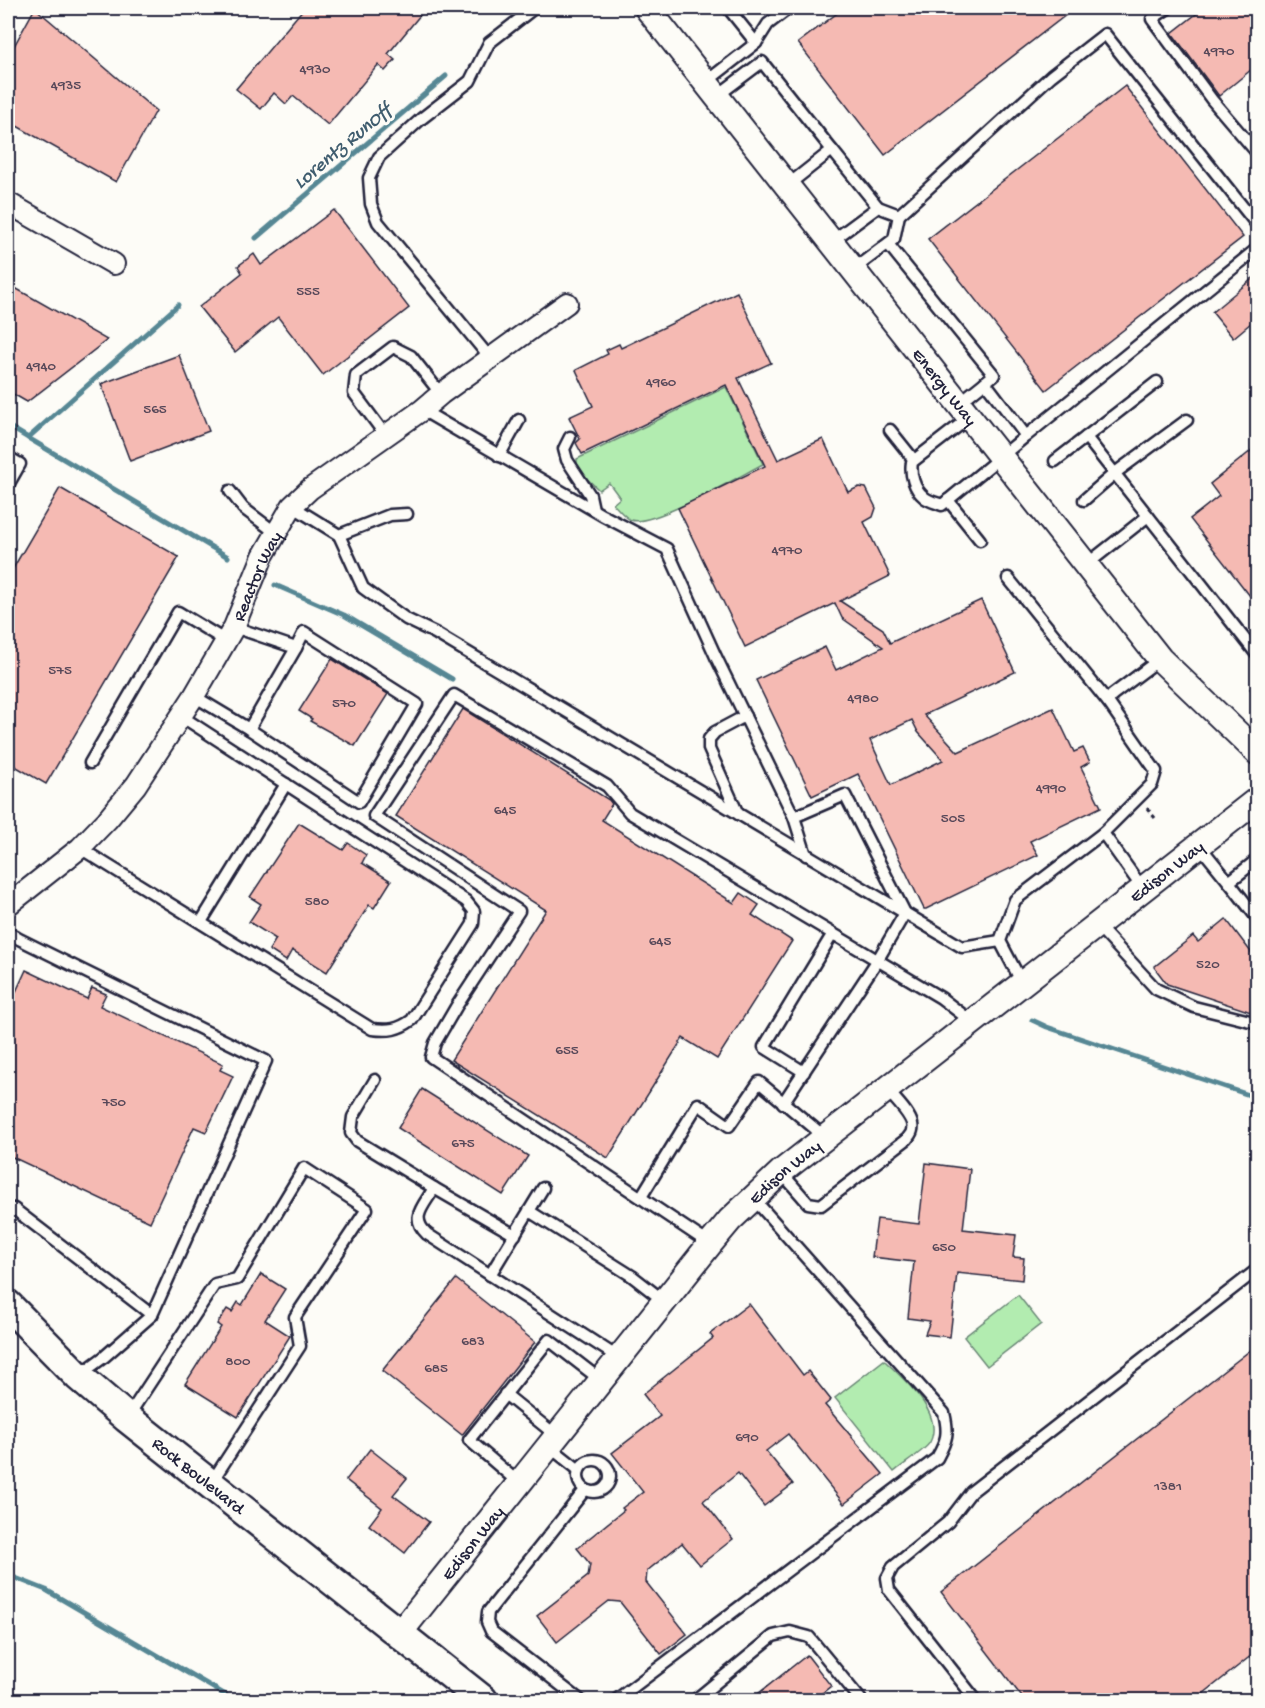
<svg xmlns="http://www.w3.org/2000/svg" width="1265" height="1708" viewBox="0 0 1265 1708" font-family="'Gochi Hand',sans-serif">
	<rect width="100%" height="100%" fill="#fdfcf7"/>
	<filter id="ink" filterUnits="userSpaceOnUse"><feTurbulence type="fractalNoise" baseFrequency=".0167" numOctaves="2"/><feDisplacementMap in="SourceGraphic" scale="12" xChannelSelector="R" yChannelSelector="G"/><feConvolveMatrix kernelMatrix="1 2 1 2 8 2 1 2 1" color-interpolation-filters="sRGB"/></filter>
	<g filter="url(#ink)">
		<g fill="#b2ecb0" stroke="#6a8776" stroke-width="1.5">
			<path d="M726,387L763,464C741,475 651,528 631,520C624,517 618,508 613,504L620,498L609,483L599,490L577,469V459Z"/>
			<polygon points="1018,1295 1041,1324 987,1366 964,1337"/>
			<path d="M884,1360C902,1378 945,1413 930,1442C926,1450 902,1465 894,1472L835,1398Z"/>
		</g>
		<g fill="none" stroke-linecap="round" stroke-linejoin="round">
			<g stroke="#568794" stroke-width="5">
				<polyline points="256,238 446,76"/>
				<polyline points="8,426 228,557"/>
				<polyline points="28,438 178,305"/>
				<polyline points="275,585 344,615 452,679"/>
				<polyline points="1032,1020 1047,1027 1258,1098"/>
				<polyline points="8,1575 46,1590 234,1700"/>
			</g>
		</g>
		<g fill="#f5bab3" stroke="#22223b" stroke-width="1.5" fill-rule="evenodd">
			<polygon points="35,8 156,111 116,182 8,121 8,57"/>
			<polygon points="304,8 426,8 388,54 395,60 385,71 378,65 328,125 293,96 286,104 274,93 261,109 236,89"/>
			<polygon points="844,8 1075,8 885,155 798,43"/>
			<polygon points="1204,8 1257,8 1257,65 1219,96 1172,33"/>
			<polygon points="1125,86 1243,237 1046,390 928,239"/>
			<polygon points="334,210 409,308 323,375 278,317 235,352 199,307 242,273 238,266 254,254 261,265"/>
			<polygon points="1257,275 1257,318 1233,338 1212,312"/>
			<polygon points="8,284 107,340 27,402 8,391"/>
			<path d="M737,292L771,363L738,378L778,460L823,439L848,492L859,487L866,488L876,508L873,517L864,522L890,576L840,601L883,629L890,643L981,600L1015,672L924,715L958,752L1053,708L1074,752L1083,748L1090,762L1081,767L1101,807L1030,841L1038,855L926,909H924L858,774L812,796L756,680L825,647L836,670L883,647L842,618L835,603L745,647L678,508L765,466L726,385L582,454L576,443L580,439L569,417L593,406L576,370L608,354L606,350L619,344L621,348ZM912,720L918,732L943,760L891,785L870,740Z"/>
			<polygon points="179,355 209,431 130,461 101,384"/>
			<polygon points="1257,446 1257,605 1190,519 1219,496 1210,484"/>
			<polygon points="60,488 179,557 46,784 8,762 8,577"/>
			<polygon points="332,659 388,694 355,746 310,721 312,719 299,711"/>
			<polygon points="463,709 609,800 612,804 602,820 734,903 741,893 759,905 752,915 792,941 717,1059 683,1038 608,1158 451,1060 546,910 396,816"/>
			<polygon points="299,823 343,850 348,843 366,855 362,863 391,881 374,908 369,905 327,972 292,950 286,961 269,950 276,939 249,922 261,904 250,897"/>
			<polygon points="1226,919 1257,960 1257,1014 1167,984 1154,967 1193,936 1198,942"/>
			<polygon points="26,970 87,999 92,988 106,994 100,1006 223,1064 220,1070 233,1076 206,1132 194,1127 150,1222 8,1155 8,1009"/>
			<polygon points="422,1089 528,1156 503,1195 398,1128"/>
			<polygon points="926,1163 970,1169 963,1229 1016,1235 1013,1257 1024,1258 1022,1280 957,1273 950,1337 925,1334 930,1321 908,1318 914,1262 872,1257 877,1219 919,1224"/>
			<polygon points="261,1274 285,1289 265,1320 290,1336 238,1417 185,1384 221,1327 217,1324 227,1309 232,1312 238,1302 242,1305"/>
			<polygon points="456,1279 535,1342 462,1435 382,1371"/>
			<polygon points="749,1304 803,1375 808,1371 831,1400 825,1405 883,1474 844,1504 788,1434 766,1451 793,1484 764,1506 738,1473 703,1501 733,1539 700,1565 682,1543 647,1571 646,1582 687,1634 661,1654 620,1602 609,1601 557,1642 537,1616 588,1576 590,1564 577,1548 624,1510 622,1508 643,1492 612,1453 660,1416 643,1394 713,1338 710,1334"/>
			<polygon points="1257,1345 1257,1651 1194,1701 1025,1701 941,1592"/>
			<polygon points="370,1449 407,1478 393,1495 429,1522 405,1553 369,1525 382,1508 346,1480"/>
			<polygon points="807,1655 831,1686 812,1701 749,1701"/>
		</g>
		<g fill="none" stroke-linecap="round" stroke-linejoin="round">
			<defs>
				<g id="service">
					<polyline points="728,8 756,43"/>
					<polyline points="1168,8 1152,19 1212,100 1258,154"/>
					<polyline points="706,82 756,43 768,24 789,8"/>
					<polyline points="717,96 762,62 832,150"/>
					<polyline points="788,185 832,150 878,207"/>
					<polyline points="832,241 878,207 899,215 1051,76 1105,34 1258,226"/>
					<polyline points="888,244 994,375 959,403"/>
					<polyline points="854,269 894,239 899,215"/>
					<polyline points="490,358 378,222 371,204 369,178 379,157 421,119 470,81 489,43 534,8"/>
					<polyline points="1157,382 1086,437 1258,656"/>
					<polyline points="422,410 602,515 667,549 716,657 794,817 806,855"/>
					<path d="M970,417L912,462C910,474 914,489 924,497C928,501 937,503 942,505L1026,436L985,382"/>
					<polyline points="890,430 914,460"/>
					<polyline points="386,436 354,393 356,375 393,347 411,356 441,394"/>
					<polyline points="1026,436 1258,248"/>
					<polyline points="570,437 564,449 567,460 590,495 593,509"/>
					<polyline points="499,456 519,420"/>
					<polyline points="8,457 20,464 8,485"/>
					<polyline points="1055,461 1086,437"/>
					<polyline points="230,491 243,508 276,533"/>
					<polyline points="948,500 980,540"/>
					<polyline points="1084,500 1115,473 1187,420"/>
					<polyline points="292,506 339,535 390,515 407,514"/>
					<polyline points="339,535 363,588 406,619 435,633 962,947 1000,941"/>
					<polyline points="1086,565 1148,516"/>
					<polyline points="1008,578 1108,702"/>
					<polyline points="194,696 249,729 296,648 234,627"/>
					<polyline points="249,729 359,802 417,704 304,632 296,648"/>
					<polyline points="90,763 178,612 226,641"/>
					<polyline points="738,814 709,749 709,739 715,732 745,716"/>
					<polyline points="1103,833 1152,784 1156,771 1108,702 1112,695 1160,659"/>
					<polyline points="1199,845 1229,882 1258,859"/>
					<path d="M80,848L372,1029C389,1031 398,1030 412,1020L473,924L474,911L466,901L181,716"/>
					<polyline points="1229,882 1258,919"/>
					<polyline points="201,922 286,784"/>
					<polyline points="1097,925 1156,989 1194,1007 1258,1023"/>
					<polyline points="8,932 19,939 266,1061 152,1315 104,1357 78,1376"/>
					<polyline points="1022,983 1000,941 1015,900 1103,833 1143,889"/>
					<polyline points="804,1072 764,1047 832,935"/>
					<path d="M375,1080L353,1117L351,1133L357,1141L434,1188C424,1206 409,1217 427,1234L619,1358"/>
					<polyline points="783,1103 877,961 905,913 845,795 794,817"/>
					<path d="M781,1172L808,1203L821,1205L907,1139C909,1136 912,1133 912,1130C916,1119 893,1097 886,1089"/>
					<polyline points="434,1188 515,1235"/>
					<polyline points="641,1197 698,1104 729,1126 759,1082 825,1137"/>
					<polyline points="529,1211 632,1276 664,1301"/>
					<polyline points="8,1213 14,1209 152,1315"/>
					<polyline points="710,1244 431,1057 435,1043 456,1007 519,911 374,816 454,695 607,786 630,813 941,998 972,1022"/>
					<polyline points="490,1275 543,1188"/>
					<polyline points="505,1394 558,1437"/>
					<polyline points="127,1418 215,1284 237,1279 304,1168 367,1209 295,1317 300,1346 211,1483"/>
					<polyline points="550,1447 579,1470"/>
					<circle cx="594" cy="1476" r="16"/>
					<polyline points="520,1484 469,1440 549,1340 602,1381"/>
					<polyline points="580,1700 491,1631 487,1622 488,1612 585,1490"/>
					<path d="M616,1700L937,1458C947,1440 949,1433 944,1413L753,1198"/>
					<polyline points="695,1700 773,1636 790,1632 809,1637 861,1700"/>
					<polyline points="976,1700 889,1590 887,1578 893,1567 948,1522 971,1492 1258,1269"/>
				</g>
				<g id="minor">
					<polyline points="8,203 114,264"/>
					<path id="s1" d="M8,905L80,848L107,820L136,785L194,696L234,627L263,556L292,506L310,489L422,410L441,394L567,303"/>
				</g>
				<g id="tertiary">
					<path id="s2" d="M647,8L1160,659L1258,753"/>
					<path id="s3" d="M399,1634L710,1244L730,1220L781,1172L1258,799"/>
				</g>
				<g id="secondary">
					<path id="s4" d="M8,1305L78,1376L127,1418L483,1700"/>
				</g>
			</defs>
			<use href="#service" stroke="#22223b" stroke-width="15"/>
			<use href="#minor" stroke="#22223b" stroke-width="24"/>
			<use href="#tertiary" stroke="#22223b" stroke-width="28"/>
			<use href="#secondary" stroke="#22223b" stroke-width="33"/>
			<g stroke="#22223b" stroke-width="3" stroke-dasharray="4.5 4.5" stroke-linecap="butt">
				<polyline points="1250,690 1258,683"/>
				<polyline points="1147,808 1155,818"/>
			</g>
			<use href="#service" stroke="#fdfcf7" stroke-width="10"/>
			<use href="#minor" stroke="#fdfcf7" stroke-width="20"/>
			<use href="#tertiary" stroke="#fdfcf7" stroke-width="24"/>
			<use href="#secondary" stroke="#fdfcf7" stroke-width="28"/>
		</g>
	</g>
	<g text-anchor="middle" stroke-width="6" stroke-linejoin="round" paint-order="stroke">
		<g font-size="15" fill="#574859">
			<text x="1219" y="55">4970</text>
			<text x="315" y="73">4930</text>
			<text x="66" y="89">4935</text>
			<text x="308" y="295">555</text>
			<text x="41" y="370">4940</text>
			<text x="661" y="386">4960</text>
			<text x="155" y="413">565</text>
			<text x="787" y="554">4970</text>
			<text x="60" y="674">575</text>
			<text x="863" y="702">4980</text>
			<text x="344" y="707">570</text>
			<text x="1051" y="792">4990</text>
			<text x="505" y="814">645</text>
			<text x="953" y="822">505</text>
			<text x="317" y="905">580</text>
			<text x="660" y="945">645</text>
			<text x="1208" y="968">520</text>
			<text x="567" y="1054">655</text>
			<text x="114" y="1106">750</text>
			<text x="463" y="1147">675</text>
			<text x="944" y="1251">650</text>
			<text x="473" y="1345">683</text>
			<text x="238" y="1365">800</text>
			<text x="436" y="1372">685</text>
			<text x="747" y="1441">690</text>
			<text x="1168" y="1490">1381</text>
		</g>
		<g font-size="18" fill="#22223b" stroke="#fdfcf7">
			<text dy="6" stroke="none"><textPath href="#s2" startOffset="482">Energy Way</textPath></text>
			<text dy="6" stroke="none"><textPath href="#s1" startOffset="418">Reactor Way</textPath></text>
			<text dy="6" stroke="none"><textPath href="#s3" startOffset="1089">Edison Way</textPath></text>
			<text dy="6" stroke="none"><textPath href="#s3" startOffset="603">Edison Way</textPath></text>
			<text dy="6" stroke="none"><textPath href="#s4" startOffset="256">Rock Boulevard</textPath></text>
			<text dy="6" stroke="none"><textPath href="#s3" startOffset="117">Edison Way</textPath></text>
		</g>
		<g font-size="20" font-style="italic" fill="#405d6f" stroke="#fdfcf7">
			<text transform="translate(341 145) rotate(-40)" y="7">Lorentz RunOff</text>
		</g>
	</g>
	<rect width="1265" height="1708" fill="none" stroke="#fdfcf7" stroke-width="30"/>
	<rect x="15" y="15" width="1235" height="1678" fill="none" stroke="#22223b" stroke-width="2" filter="url(#ink)"/>
</svg>
